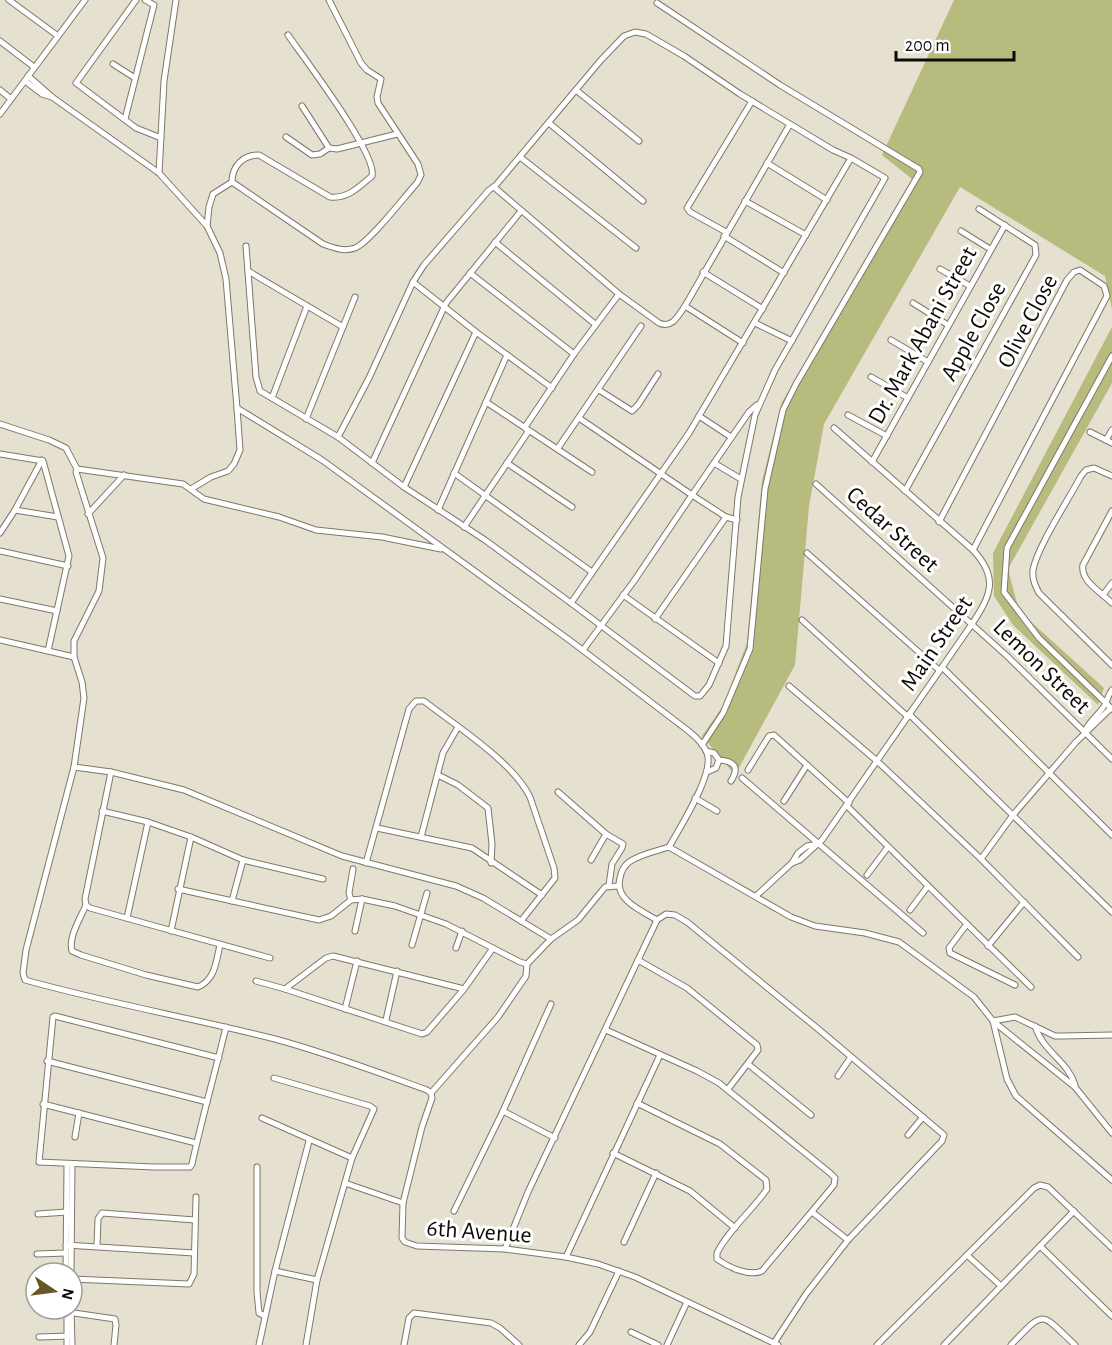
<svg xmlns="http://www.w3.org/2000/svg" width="1112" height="1345" viewBox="0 0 1112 1345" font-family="'Alegreya Sans',sans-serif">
	<rect width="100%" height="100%" fill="#e5e0d0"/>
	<g fill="#b7bb7d">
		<polygon points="954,0 1112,0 1112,309 1105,276 960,187 824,424 809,506 795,665 735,775 702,736 723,706 747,643 762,481 782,402 912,179 882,155"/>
		<polygon points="1112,327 1112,383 1008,569 1019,611 1104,688 1098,705 1013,625 994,596 993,553"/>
	</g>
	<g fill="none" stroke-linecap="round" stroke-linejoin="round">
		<defs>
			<g id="minor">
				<polyline points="9,0 58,36"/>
				<polyline points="136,0 76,83 136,128 161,138"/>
				<polyline points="657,3 780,85 919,169 920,172 796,384 783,410 765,489 750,649 723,713 702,745"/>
				<polyline points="0,41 34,67"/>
				<polyline points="113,64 135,78"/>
				<path d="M28,76L52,97L159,173L207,226L220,253L226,279L237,408L322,460L572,642L682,726C691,733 703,742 707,753C715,773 680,827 669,847C657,851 640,854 629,862C624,866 621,872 620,878C614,900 642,911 657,920"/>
				<polyline points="25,81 42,94 52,97"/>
				<polyline points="0,90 11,99"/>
				<polyline points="576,90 639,141"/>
				<polyline points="302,106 329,148 337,149 397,134"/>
				<polyline points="0,114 85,0"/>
				<polyline points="125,119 154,5 145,0"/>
				<polyline points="549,123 643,201"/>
				<polyline points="286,137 312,155 320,154 329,148"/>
				<polyline points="520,157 636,248"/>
				<polyline points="767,163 827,200"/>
				<polyline points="159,173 164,81 176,0"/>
				<path d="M232,182C232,166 243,155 259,155L330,197C348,199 359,187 372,176C378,155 303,57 288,35"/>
				<path d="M494,187L619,294L659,323C672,329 678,316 685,306L790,124"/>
				<polyline points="745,201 806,235"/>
				<path d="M207,226L209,207L213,194L232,182L323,244C334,248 344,252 355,248C370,242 404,197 417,183L421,175L418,164L378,103L377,97L381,79L367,70L361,63L329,0"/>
				<polyline points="961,231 990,249"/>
				<polyline points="726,232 690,212 687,208 752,101"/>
				<polyline points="724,236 784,273"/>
				<polyline points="495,242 595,324"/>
				<polyline points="246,246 256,377 260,391 338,437 404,487 485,540 571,603 695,696 700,696 709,685 726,646 738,497 755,415 775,370 885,178 851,158"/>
				<polyline points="940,269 970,286"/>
				<polyline points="248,271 343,327"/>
				<polyline points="703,272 763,309"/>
				<polyline points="470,273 574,354"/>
				<polyline points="413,282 476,332 552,388"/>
				<polyline points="913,303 948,325"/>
				<polyline points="685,306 743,343"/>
				<polyline points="755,323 792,341"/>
				<polyline points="891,340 928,362"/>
				<polyline points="1112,356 1007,548 1004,592 1039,638 1112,709"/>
				<polyline points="871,377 908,398"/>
				<polyline points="599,390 632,411 638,405 658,374"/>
				<polyline points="272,398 307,306"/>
				<polyline points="486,402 592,472"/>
				<polyline points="848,415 887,436"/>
				<polyline points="699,416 731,437"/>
				<polyline points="579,418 692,495 634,581 583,650"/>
				<polyline points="306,419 355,297"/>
				<path d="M0,424L49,440L66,448L77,469L76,472L103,558L99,591L74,641V657L82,682L84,698L74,767L26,950L23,973L25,980C107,1003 192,1018 275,1039C327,1053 377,1072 427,1090L431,1093"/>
				<polyline points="1090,432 1112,443"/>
				<polyline points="338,437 369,378 413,282 424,265 489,190 496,185 601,60 624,36 635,32 646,34 684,56 740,94 833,150 851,158 689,433 571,603"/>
				<polyline points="1106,440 1112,430"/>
				<polyline points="558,448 641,326"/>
				<polyline points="0,454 43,461 69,556 48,651"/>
				<polyline points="872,462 1005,225"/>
				<polyline points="372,463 446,303 521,211"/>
				<polyline points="507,463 572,507"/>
				<polyline points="714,463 741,479"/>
				<polyline points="77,469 183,484 204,499 279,517 316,530 382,537 441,549"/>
				<polyline points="454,473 592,572"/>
				<path d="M1112,476L1094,468L1086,470L1081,476C1069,499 1037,547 1033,570C1032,579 1035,585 1039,593L1112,665"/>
				<polyline points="816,484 1007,656 1112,759"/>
				<polyline points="404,487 476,332"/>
				<polyline points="191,489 211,477 228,471 234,464 240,450 237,408"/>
				<polyline points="905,491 1036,255 1035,245 979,209"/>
				<polyline points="15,510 58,517"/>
				<polyline points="438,510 507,355"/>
				<path d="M1112,511L1083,565C1080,581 1101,592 1112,603"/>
				<polyline points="88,514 124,475"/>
				<polyline points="737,520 726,517 692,495 749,412 757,405"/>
				<polyline points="939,522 1067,280 1074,272 1080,270 1104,286 1107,296 973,550"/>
				<polyline points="464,527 528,432 525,427 574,354 619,294"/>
				<polyline points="0,533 15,510 42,460"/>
				<polyline points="0,551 68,566"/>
				<polyline points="807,553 939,670"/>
				<polyline points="623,595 719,663"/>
				<polyline points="1103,595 1112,583"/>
				<polyline points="0,599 57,611"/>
				<polyline points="655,619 726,517"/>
				<polyline points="802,620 908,717"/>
				<polyline points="0,640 74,657"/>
				<polyline points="942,667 1112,835"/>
				<polyline points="789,686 877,761 981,859 1078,957"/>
				<polyline points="909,714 1112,912"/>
				<path d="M1085,731C1090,720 1101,713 1106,703C1108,698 1108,695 1112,690"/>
				<path d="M706,751L714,753L719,760C734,761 740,767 731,781"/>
				<polyline points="74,767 111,772 184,790 342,856 456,886 483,898 551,939 578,920 605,887 618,886"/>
				<polyline points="748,770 769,736 774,735 849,803"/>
				<polyline points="111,772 85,899 86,905 90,908 270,958"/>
				<polyline points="707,772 716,768 719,760"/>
				<polyline points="438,775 458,785 488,808 492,844 491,863"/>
				<polyline points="742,778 923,933"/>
				<polyline points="558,792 606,834 623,844 622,848 612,864 609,885"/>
				<polyline points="695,798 717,811"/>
				<polyline points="784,801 807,765"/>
				<polyline points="847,806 1031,987"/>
				<polyline points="102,811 148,822 191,837 243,860 323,879"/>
				<polyline points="377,828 472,848 542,895"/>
				<polyline points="421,837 443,753 458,727"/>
				<polyline points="669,847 791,917 815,926 865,933 899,942 974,997 993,1021 1015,1017 1055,1036 1062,1036 1112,1035"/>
				<polyline points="981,859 1013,815 1076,742 1111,708"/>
				<polyline points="591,860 606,834"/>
				<path d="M366,863L409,709L416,701H424C456,726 513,762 530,797L554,868L555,878L521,921"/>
				<path d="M792,863L800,860L822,840L972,624C991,595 999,578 973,550L834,428"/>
				<polyline points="867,875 888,847"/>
				<polyline points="178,889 319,920 331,916 351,900 362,899 395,906 446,924 520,962 527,964 551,939"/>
				<polyline points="756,896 792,863 798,853 807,846 818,844"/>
				<polyline points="351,900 349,893 353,869"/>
				<polyline points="232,901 243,860"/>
				<path d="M86,905C81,917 68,937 72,951L81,955L146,975L198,987C215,980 216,962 220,945"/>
				<polyline points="910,910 928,886"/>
				<polyline points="127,918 148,822"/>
				<polyline points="967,924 949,948 950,953 1015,985"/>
				<polyline points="171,931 191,837"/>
				<polyline points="355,931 362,899"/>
				<polyline points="412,945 427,893"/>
				<polyline points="988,946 1024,902"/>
				<polyline points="456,948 462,931"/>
				<polyline points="638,960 687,988 757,1045 758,1050 728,1089"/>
				<polyline points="527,964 526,976 498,1017 431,1093 432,1098 422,1127 403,1203 402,1238 405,1242 417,1246 505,1249 566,1257 598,1264 635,1277 778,1345"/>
				<polyline points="256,981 285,989"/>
				<polyline points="464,989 333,956 326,958 285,989 422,1034 427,1032 464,989 493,948"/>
				<polyline points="345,1009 357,961"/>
				<polyline points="386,1020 397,971"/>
				<polyline points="993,1021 1007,1079 1016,1096 1112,1180"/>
				<polyline points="994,1022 1075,1087 1112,1133"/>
				<path d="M1035,1026C1043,1052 1068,1061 1075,1085"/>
				<path d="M606,1030L697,1071L719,1083L830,1173L835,1178L834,1185L762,1271C749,1277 728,1267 717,1259V1253C729,1229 752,1211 767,1189L766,1180L720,1144L637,1103"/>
				<path d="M219,1058L55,1016L53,1017L39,1162L154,1167H190L192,1164C202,1118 215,1073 226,1027"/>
				<polyline points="47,1061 207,1102"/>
				<polyline points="748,1064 811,1115"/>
				<polyline points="838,1076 851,1057"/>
				<polyline points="274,1078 370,1106 374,1109 352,1158 317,1280 306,1345"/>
				<polyline points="43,1104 196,1143"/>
				<polyline points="503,1111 555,1138"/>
				<polyline points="262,1118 352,1158"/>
				<polyline points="908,1135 923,1117"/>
				<polyline points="75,1137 79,1113"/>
				<polyline points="613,1153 690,1191 735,1228"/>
				<polyline points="257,1167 257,1292 259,1313 265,1316"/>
				<polyline points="345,1183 403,1203"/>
				<polyline points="454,1211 503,1111 551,1004"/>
				<polyline points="812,1212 848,1240"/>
				<polyline points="38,1214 67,1212"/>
				<polyline points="624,1242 656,1173"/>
				<polyline points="66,1245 194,1253"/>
				<polyline points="97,1246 98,1219 102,1213 195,1220"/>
				<polyline points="1040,1246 1112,1316"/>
				<polyline points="505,1249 528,1192 657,920 666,914 675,915 687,922 817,1028 944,1135 942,1141 848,1240 806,1294 774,1343"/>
				<polyline points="37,1254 66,1253"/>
				<polyline points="967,1255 1001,1286"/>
				<polyline points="566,1257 660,1055"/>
				<polyline points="275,1271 317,1280"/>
				<polyline points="66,1273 67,1164"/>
				<polyline points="71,1273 72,1164"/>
				<polyline points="72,1279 189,1284 194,1274 196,1197"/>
				<polyline points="71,1309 72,1345"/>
				<polyline points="67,1311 67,1345"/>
				<polyline points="67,1312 115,1319 116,1325 114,1345"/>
				<polyline points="631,1332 658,1345"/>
				<polyline points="39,1337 70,1336"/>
				<polyline points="259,1345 275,1271 309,1141"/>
				<polyline points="404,1345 409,1318 414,1313 491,1323 500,1328 519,1345"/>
				<polyline points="579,1345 590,1332 619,1271"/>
				<polyline points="667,1345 687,1302"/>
				<polyline points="877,1345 1034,1188 1040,1185 1048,1187 1112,1248"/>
				<polyline points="944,1345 1074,1211"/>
				<path d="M1011,1345C1045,1309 1040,1312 1075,1345"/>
			</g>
		</defs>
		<use href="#minor" stroke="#7d786a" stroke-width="7"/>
		<use href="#minor" stroke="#fff" stroke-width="5"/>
	</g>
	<g text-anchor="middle" stroke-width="6" stroke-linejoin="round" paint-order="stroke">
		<g font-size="24" fill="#0d0b07" stroke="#fff">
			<text transform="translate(1027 321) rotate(-62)" y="8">Olive Close</text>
			<text transform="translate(973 331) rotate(-61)" y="8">Apple Close</text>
			<text transform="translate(922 335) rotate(-61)" y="8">Dr. Mark Abani Street</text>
			<text transform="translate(893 529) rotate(42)" y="8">Cedar Street</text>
			<text transform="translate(936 643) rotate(-56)" y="8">Main Street</text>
			<text transform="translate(1042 666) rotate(44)" y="8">Lemon Street</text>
			<text transform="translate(479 1231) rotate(4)" y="8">6th Avenue</text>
		</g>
	</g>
	<g transform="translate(54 1291) rotate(103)"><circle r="28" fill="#ffffff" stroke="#9e9d9c" stroke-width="1.5"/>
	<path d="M0-4.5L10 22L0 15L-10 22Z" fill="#665623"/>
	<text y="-9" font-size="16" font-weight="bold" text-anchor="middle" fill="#0d0b07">N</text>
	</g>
	<path d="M896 51v9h118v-9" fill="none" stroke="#0d0b07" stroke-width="3"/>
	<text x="905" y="51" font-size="18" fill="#0d0b07" stroke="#ffffff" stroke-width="4.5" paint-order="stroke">200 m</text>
</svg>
